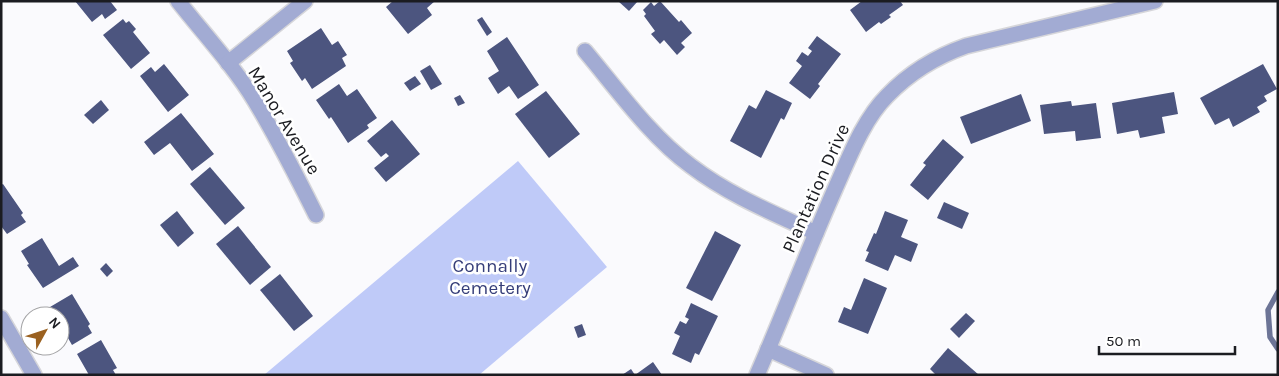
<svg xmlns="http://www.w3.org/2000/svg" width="1279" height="376" viewBox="0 0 1279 376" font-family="Karla,sans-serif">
	<rect width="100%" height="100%" fill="#fafafd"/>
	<polygon fill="#bfcaf8" points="518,161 607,267 479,375 264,375"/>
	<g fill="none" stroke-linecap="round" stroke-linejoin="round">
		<polyline stroke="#6c7496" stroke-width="5.5" points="1278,292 1268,310 1270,337 1278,349"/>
	</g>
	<g fill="#4c557f">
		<polygon points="75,1 110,1 117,10 105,19 102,14 92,22"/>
		<polygon points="393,1 435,1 427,8 432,15 408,34 386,7"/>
		<polygon points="618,1 638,1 629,11"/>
		<polygon points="660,1 679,22 681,20 692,33 681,43 685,47 677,55 664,40 660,44 651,34 655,31 644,16 646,14 643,10 651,2 654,6"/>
		<polygon points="862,1 900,1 903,5 889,15 891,17 881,24 879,22 866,32 850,10"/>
		<polygon points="482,17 492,32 487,36 477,20"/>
		<polygon points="123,19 126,23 129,21 136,29 133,32 150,53 131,69 103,35"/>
		<polygon points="321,28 332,45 338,41 347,55 342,58 346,66 312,89 305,78 302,81 290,63 293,61 287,51"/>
		<polygon points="817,36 841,54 818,84 820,86 810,99 789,83 802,66 796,61 802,52 808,56 812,51 808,48"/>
		<polygon points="507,37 539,85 518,99 509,86 498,94 488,78 499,71 487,51"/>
		<polygon points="164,64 189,95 168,112 140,76 151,67 155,72"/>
		<polygon points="1263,64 1277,89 1264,96 1267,101 1257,107 1260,112 1233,127 1229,118 1215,125 1200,98"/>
		<polygon points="430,65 442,84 431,90 420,71"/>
		<polygon points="415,76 421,84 410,91 404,83"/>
		<polygon points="339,84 347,96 357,89 377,118 367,125 369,128 348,143 331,117 329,119 316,100"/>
		<polygon points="766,90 792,103 784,120 781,118 761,158 730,141 749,105 756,109"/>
		<polygon points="546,91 580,134 549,158 515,114"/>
		<polygon points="1174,92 1178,114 1162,117 1165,133 1140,138 1138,130 1117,134 1112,103"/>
		<polygon points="1021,94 1031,121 971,144 960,117"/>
		<polygon points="460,95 465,103 458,106 454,98"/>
		<polygon points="101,100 109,110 93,124 84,115"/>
		<polygon points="1071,101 1072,106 1096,103 1101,138 1076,141 1075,131 1044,134 1040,105"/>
		<polygon points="181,113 214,154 192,171 170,143 154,155 144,142"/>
		<polygon points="392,120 420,154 386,182 374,168 389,156 386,153 381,157 367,141"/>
		<polygon points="943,139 964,157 928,200 910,185 926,165 923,163"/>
		<polygon points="210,167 245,208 225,225 190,184"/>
		<polygon points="3,184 23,213 21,215 26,222 7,234 1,226 1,185"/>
		<polygon points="944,202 969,213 962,229 937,218"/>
		<polygon points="177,211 194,233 178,247 160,225"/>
		<polygon points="885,211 908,220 901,237 918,244 911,262 895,255 888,271 865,261 869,252 866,251 874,233 876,234"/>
		<polygon points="238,226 271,267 250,285 216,244"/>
		<polygon points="715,231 741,245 712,301 686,288"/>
		<polygon points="42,238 59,266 73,257 79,266 43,288 27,265 29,264 21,251"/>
		<polygon points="106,263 113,271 107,277 100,269"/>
		<polygon points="280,274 313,316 294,331 260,290"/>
		<polygon points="864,278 887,288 868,334 838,322 844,307 851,310"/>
		<polygon points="72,294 90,324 88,326 92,333 72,345 60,324 60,316 55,316 50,307"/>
		<polygon points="691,303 718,316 699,355 695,353 691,363 672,354 680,336 674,333 680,321 686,324 689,319 685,317"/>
		<polygon points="966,313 975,321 959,338 950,329"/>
		<polygon points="582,324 586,335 578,338 574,327"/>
		<polygon points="101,340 117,368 113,370 116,375 89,375 77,354"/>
		<polygon points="948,348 979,375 936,375 930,369"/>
		<polygon points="653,362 662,375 622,375 631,369 635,375"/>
	</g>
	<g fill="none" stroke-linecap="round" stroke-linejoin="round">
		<defs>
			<g id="street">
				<path d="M178,1C204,34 233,65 255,101C277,138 297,177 316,215"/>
				<path d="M585,51C617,89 650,136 691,166C729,195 773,213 816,233"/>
				<polyline points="228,63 305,1"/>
				<polyline points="1,318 34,375"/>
				<polyline points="768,349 826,375"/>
				<path d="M757,375C784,313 808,250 835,189C849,158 863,120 887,96C910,72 935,57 966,46L1155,1"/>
			</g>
		</defs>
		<use href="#street" stroke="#d6d6da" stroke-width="18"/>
		<use href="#street" stroke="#a2abd3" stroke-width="15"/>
	</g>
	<g text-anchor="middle" stroke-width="5" stroke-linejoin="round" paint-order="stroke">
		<g font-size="19" fill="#1b1c21" stroke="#fff">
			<text transform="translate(285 120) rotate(59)" y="7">Manor Avenue</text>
			<text transform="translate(815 188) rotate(-66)" y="7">Plantation Drive</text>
		</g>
		<g font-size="19" fill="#363e79" stroke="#fff">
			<text x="490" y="272">Connally<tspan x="490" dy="22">Cemetery</tspan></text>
		</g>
	</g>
	<rect width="1279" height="376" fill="none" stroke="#1b1c21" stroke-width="5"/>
	<g transform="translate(45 331) rotate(50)"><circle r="24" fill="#ffffff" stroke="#a4a4a6"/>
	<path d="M0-4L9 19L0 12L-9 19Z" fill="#9b6120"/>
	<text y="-8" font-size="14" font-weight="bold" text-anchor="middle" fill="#1b1c21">N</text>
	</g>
	<path d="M1099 346v8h136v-8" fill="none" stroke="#1b1c21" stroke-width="2.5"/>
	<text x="1106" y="346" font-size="15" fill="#1b1c21" stroke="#ffffff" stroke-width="4" paint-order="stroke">50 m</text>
</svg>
